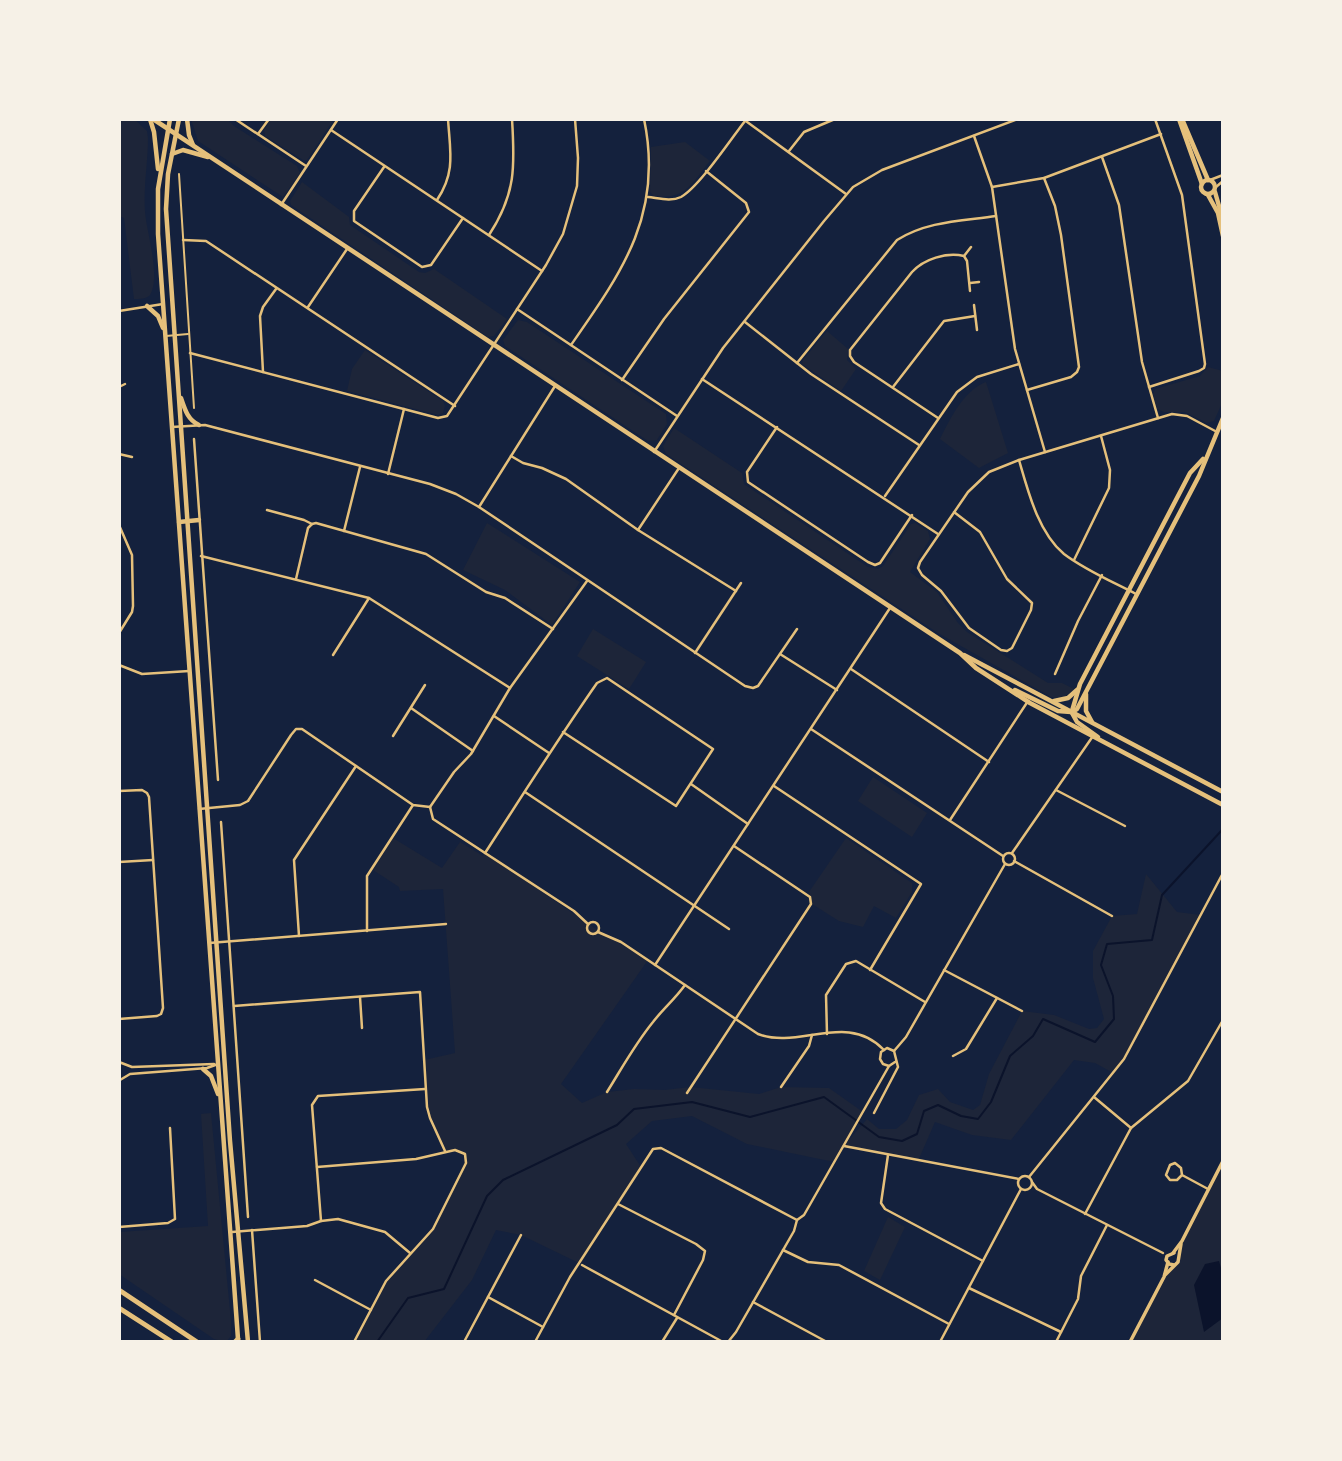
<svg xmlns="http://www.w3.org/2000/svg" width="1342" height="1461" viewBox="0 0 1342 1461" font-family="'Public Sans',sans-serif">
	<rect width="100%" height="100%" fill="#14213d"/>
	<g fill="#1d2539">
		<path d="M119,119H134L147,131L148,138C148,165 142,193 146,220C149,239 160,279 150,295C147,299 139,299 134,299L124,218L119,216Z"/>
		<polygon points="191,119 227,119 234,126 297,166 300,173 283,197 198,141"/>
		<polygon points="271,119 334,119 307,160 303,160 265,136 264,130"/>
		<path d="M685,142L710,161C691,184 686,200 654,196L650,192L651,147Z"/>
		<polygon points="302,182 349,217 350,225 419,272 425,273 434,269 507,319 494,336 488,337 291,205 290,201"/>
		<polygon points="518,320 527,322 666,414 667,424 657,440 648,441 505,346 503,340"/>
		<polygon points="827,331 848,349 847,360 856,369 841,391 802,364 803,360"/>
		<polygon points="365,350 443,401 445,406 443,413 438,415 347,391 352,369"/>
		<polygon points="1208,367 1223,371 1223,401 1214,421 1207,423 1185,412 1164,412 1157,409 1153,395 1155,389 1200,376"/>
		<path d="M986,382L1008,453L979,468L940,439C950,419 964,390 986,382Z"/>
		<path d="M674,428L742,473L744,484L868,567L878,569L883,566L911,524L915,523L928,531L930,539L910,572L937,592L958,623L967,632L1048,683H1062L1074,689C1068,697 1061,700 1051,697L938,633L666,454L663,446Z"/>
		<polygon points="487,523 580,582 552,625 505,590 463,570"/>
		<polygon points="593,629 646,662 629,689 577,656"/>
		<polygon points="873,777 927,813 912,837 858,801"/>
		<polygon points="393,838 442,868 460,842 483,856 485,853 599,931 648,960 561,1084 582,1103 607,1092 634,1089 665,1090 690,1087 759,1094 781,1087 829,1088 863,1112 847,1142 867,1119 879,1129 896,1129 907,1120 919,1095 938,1089 950,1102 973,1110 980,1105 989,1074 1022,1011 1054,1015 1089,1029 1097,1028 1104,1019 1093,978 1093,951 1112,916 1137,914 1146,874 1177,912 1201,915 1115,1074 1095,1063 1074,1060 1011,1140 972,1135 935,1122 918,1161 844,1146 834,1162 747,1144 692,1116 652,1121 626,1144 641,1167 581,1264 521,1235 496,1230 472,1280 424,1342 354,1342 386,1281 433,1229 466,1159 455,1150 445,1151 427,1107 424,1060 455,1053 443,889 400,891 399,887 373,870"/>
		<polygon points="846,838 912,883 912,892 896,918 874,906 863,927 839,921 812,904 809,892"/>
		<polygon points="211,1113 231,1321 231,1336 226,1342 214,1339 119,1274 119,1232 208,1226 201,1114"/>
		<polygon points="1223,1161 1223,1342 1130,1342 1169,1264 1178,1262 1182,1241"/>
		<polygon points="888,1217 905,1227 880,1280 864,1271"/>
	</g>
	<polygon fill="#0b132b" points="1219,1261 1223,1275 1223,1318 1204,1332 1194,1285 1205,1264"/>
	<g fill="none" stroke-linecap="round" stroke-linejoin="round">
		<polyline stroke="#0b132b" stroke-width="2" points="377,1342 408,1298 444,1289 487,1196 503,1180 617,1125 634,1109 692,1102 750,1117 824,1097 879,1137 902,1141 917,1134 924,1111 938,1105 961,1116 978,1119 991,1102 1010,1056 1033,1036 1043,1019 1095,1042 1114,1019 1113,996 1101,965 1107,944 1152,940 1162,895 1222,830 1223,826"/>
		<g stroke="#e5c07b" stroke-width="2">
			<polyline points="179,174 194,408"/>
			<polyline points="166,336 188,334"/>
		</g>
		<g stroke="#e5c07b" stroke-width="2.5">
			<polyline points="235,119 306,166"/>
			<polyline points="743,119 846,194"/>
			<polyline points="331,130 542,271"/>
			<polyline points="258,134 269,119"/>
			<polyline points="974,136 992,187 1015,349 1045,452"/>
			<polyline points="789,151 804,132 835,119"/>
			<polyline points="1102,157 1119,205 1142,362 1158,418"/>
			<polyline points="384,167 354,211 354,221 422,267 431,265 463,218"/>
			<polyline points="1210,180 1223,175"/>
			<polyline points="992,187 1044,178 1161,134"/>
			<polyline points="1216,187 1223,181"/>
			<path d="M648,197C658,198 671,202 681,197C699,187 731,139 745,121"/>
			<path d="M437,200C456,172 450,151 448,119"/>
			<polyline points="281,205 338,119"/>
			<path d="M489,235C516,194 515,166 512,119"/>
			<polyline points="183,240 206,241 455,406"/>
			<polyline points="964,256 971,247"/>
			<polyline points="970,283 979,282"/>
			<polyline points="974,305 977,330"/>
			<polyline points="308,307 347,249"/>
			<polyline points="517,309 677,416"/>
			<polyline points="119,311 163,304"/>
			<polyline points="745,322 811,374 919,445"/>
			<path d="M571,345C622,272 664,214 644,119"/>
			<polyline points="190,353 438,418 447,416 546,265 563,234 577,186 578,158 575,119"/>
			<path d="M797,363L897,240C927,221 962,221 996,216"/>
			<polyline points="263,372 260,316 263,307 276,289"/>
			<polyline points="702,379 938,534"/>
			<polyline points="622,380 664,319 749,212 746,203 706,171"/>
			<polyline points="119,387 125,384"/>
			<polyline points="893,387 944,321 975,316"/>
			<polyline points="1149,387 1199,371 1204,368 1205,364 1182,195 1155,119"/>
			<polyline points="1027,390 1071,377 1077,372 1079,367 1061,235 1055,206 1044,178"/>
			<path d="M938,418L854,362L850,356V350L912,272C924,259 946,252 964,256L967,261L970,291"/>
			<polyline points="172,427 205,425 430,484 456,494 479,507 745,686 753,688 758,686 797,629"/>
			<polyline points="777,427 747,472 748,482 868,562 875,565 880,563 912,515"/>
			<polyline points="194,439 218,780"/>
			<polyline points="654,452 723,348 824,221 853,187 882,170 1018,119"/>
			<polyline points="119,454 132,457"/>
			<polyline points="511,456 523,463 542,468 566,479 638,530 736,591"/>
			<path d="M1019,460C1028,491 1038,532 1064,554C1085,570 1113,582 1136,594"/>
			<polyline points="388,474 404,409"/>
			<polyline points="885,496 957,392 977,377 1019,364"/>
			<polyline points="479,507 555,386"/>
			<polyline points="267,510 304,520 312,524 316,523 426,554 486,592 505,598 553,629"/>
			<polyline points="954,512 980,532 1007,579 1032,603 1031,610 1012,648 1007,651 1001,650 969,628 941,591 922,575 918,568 920,562 968,492 989,472 1019,460 1172,414 1187,416 1217,432"/>
			<polyline points="119,525 132,555 133,606 132,612 119,633"/>
			<polyline points="638,530 679,468"/>
			<polyline points="344,531 360,467"/>
			<polyline points="201,556 369,598 510,688"/>
			<polyline points="1074,560 1109,488 1110,470 1101,436"/>
			<polyline points="296,579 308,528 312,524"/>
			<polyline points="695,653 741,583"/>
			<polyline points="780,654 837,690"/>
			<polyline points="333,655 369,598"/>
			<polyline points="119,665 142,674 189,671"/>
			<polyline points="851,669 989,762"/>
			<polyline points="1055,674 1078,621 1102,575"/>
			<polyline points="411,708 473,751"/>
			<polyline points="494,716 549,753"/>
			<polyline points="811,729 1003,856"/>
			<polyline points="393,736 425,685"/>
			<polyline points="691,784 748,824"/>
			<polyline points="774,786 921,884 870,970"/>
			<polyline points="1056,790 1125,826"/>
			<polyline points="119,791 142,790 147,793 149,797 163,1008 161,1014 157,1016 119,1019"/>
			<polyline points="525,792 729,929"/>
			<polyline points="430,807 454,772 471,754 510,688 587,581"/>
			<polyline points="430,807 433,819 574,911 588,924"/>
			<polyline points="199,809 240,805 248,801 291,735 296,729 302,729 413,805 430,807"/>
			<polyline points="950,820 1028,701"/>
			<polyline points="221,822 248,1217"/>
			<circle cx="1009" cy="859" r="6"/>
			<path d="M485,853C522,796 558,739 597,683L607,678L713,749L676,806L563,732"/>
			<polyline points="1012,853 1093,736"/>
			<polyline points="1014,861 1112,916"/>
			<polyline points="119,862 153,860"/>
			<circle cx="593" cy="928" r="6"/>
			<polyline points="367,931 367,876 413,805"/>
			<path d="M598,932L621,942L758,1034C799,1050 847,1011 884,1050"/>
			<polyline points="299,936 294,860 356,766"/>
			<polyline points="209,943 446,924"/>
			<polyline points="655,965 890,608"/>
			<polyline points="944,970 1022,1011"/>
			<polyline points="360,997 362,1028"/>
			<polyline points="234,1006 420,992 427,1107 430,1118 445,1151"/>
			<polyline points="827,1034 826,995 846,964 856,961 925,1002"/>
			<polyline points="894,1051 906,1037 1005,864"/>
			<polyline points="953,1056 966,1049 997,998"/>
			<polyline points="119,1062 132,1067 214,1064"/>
			<polyline points="119,1069 119,1085"/>
			<polyline points="120,1080 130,1074 207,1068 218,1064"/>
			<polyline points="781,1087 809,1046 812,1035"/>
			<path d="M607,1092C622,1068 635,1044 653,1022C663,1009 675,999 685,985"/>
			<polyline points="687,1093 811,904 810,897 734,846"/>
			<polyline points="1094,1097 1131,1128"/>
			<polyline points="874,1113 898,1067 894,1051 887,1048 881,1052 880,1059 883,1064 889,1066 895,1062"/>
			<polyline points="844,1146 1019,1179"/>
			<polyline points="888,1155 881,1203 885,1209 983,1261"/>
			<polyline points="317,1167 416,1159 455,1150 465,1154 466,1163 433,1229 386,1281 354,1342"/>
			<polyline points="1182,1175 1181,1168 1175,1163 1170,1165 1166,1175 1170,1180 1177,1180 1182,1175 1208,1189"/>
			<circle cx="1025" cy="1183" r="7"/>
			<polyline points="1029,1177 1124,1059 1223,873"/>
			<polyline points="1032,1182 1037,1189 1163,1253"/>
			<polyline points="618,1204 696,1244 705,1251 703,1260 674,1315"/>
			<polyline points="1085,1214 1131,1128 1188,1081 1223,1020"/>
			<polyline points="321,1221 312,1105 318,1096 425,1089"/>
			<polyline points="119,1227 168,1223 175,1219 170,1128"/>
			<polyline points="252,1230 260,1342"/>
			<polyline points="232,1232 307,1226 321,1221 338,1219 385,1232 410,1253"/>
			<polyline points="783,1250 808,1262 839,1265 949,1324"/>
			<polyline points="582,1265 723,1342"/>
			<polyline points="315,1280 371,1310"/>
			<polyline points="969,1288 1061,1332"/>
			<polyline points="488,1297 543,1327"/>
			<polyline points="753,1302 827,1342"/>
			<polyline points="464,1342 521,1235"/>
			<polyline points="535,1342 570,1277 653,1149 661,1148 797,1220"/>
			<polyline points="662,1342 677,1318"/>
			<polyline points="728,1342 736,1332 794,1231 797,1220 804,1215 889,1066"/>
			<polyline points="940,1342 1021,1189"/>
			<polyline points="1056,1342 1078,1299 1081,1276 1107,1225"/>
		</g>
		<g stroke="#e5c07b" stroke-width="3.5">
			<polyline points="1173,1253 1182,1241 1223,1161"/>
			<polyline points="1174,1253 1167,1256 1166,1260 1169,1264 1174,1265"/>
			<polyline points="1165,1275 1178,1262 1181,1244"/>
			<polyline points="1130,1342 1164,1277 1168,1262"/>
		</g>
		<g stroke="#e5c07b" stroke-width="4.5">
			<polyline points="150,119 154,132 158,169"/>
			<polyline points="153,119 960,653 976,668 1030,703 1223,805"/>
			<polyline points="170,119 158,189 158,234 238,1339"/>
			<polyline points="179,119 168,174 166,209 230,1141 248,1342"/>
			<polyline points="187,119 189,135 193,145"/>
			<polyline points="1179,119 1202,184"/>
			<polyline points="1182,119 1208,180"/>
			<polyline points="172,154 183,150 208,157"/>
			<circle cx="1208" cy="187" r="7"/>
			<polyline points="1215,192 1223,220"/>
			<polyline points="1208,195 1218,213 1223,236"/>
			<polyline points="147,306 158,316 163,328"/>
			<path d="M181,398C185,410 188,420 199,425"/>
			<polyline points="179,522 199,520"/>
			<polyline points="964,655 1223,792"/>
			<polyline points="1015,690 1058,711 1071,712"/>
			<polyline points="1086,694 1086,711 1092,722"/>
			<polyline points="1054,701 1068,698 1077,690"/>
			<polyline points="1072,711 1080,684 1190,473 1203,459"/>
			<polyline points="1072,712 1077,709 1199,476 1223,418"/>
			<polyline points="1072,713 1077,722 1098,737"/>
			<polyline points="203,1069 211,1076 218,1094"/>
		</g>
		<g stroke="#e5c07b" stroke-width="5">
			<polyline points="119,1290 197,1342"/>
			<polyline points="119,1308 172,1342"/>
			<polyline points="235,1342 238,1339"/>
		</g>
	</g>
	<rect width="1342" height="1461" fill="none" stroke="#f6f1e7" stroke-width="242"/>
</svg>
